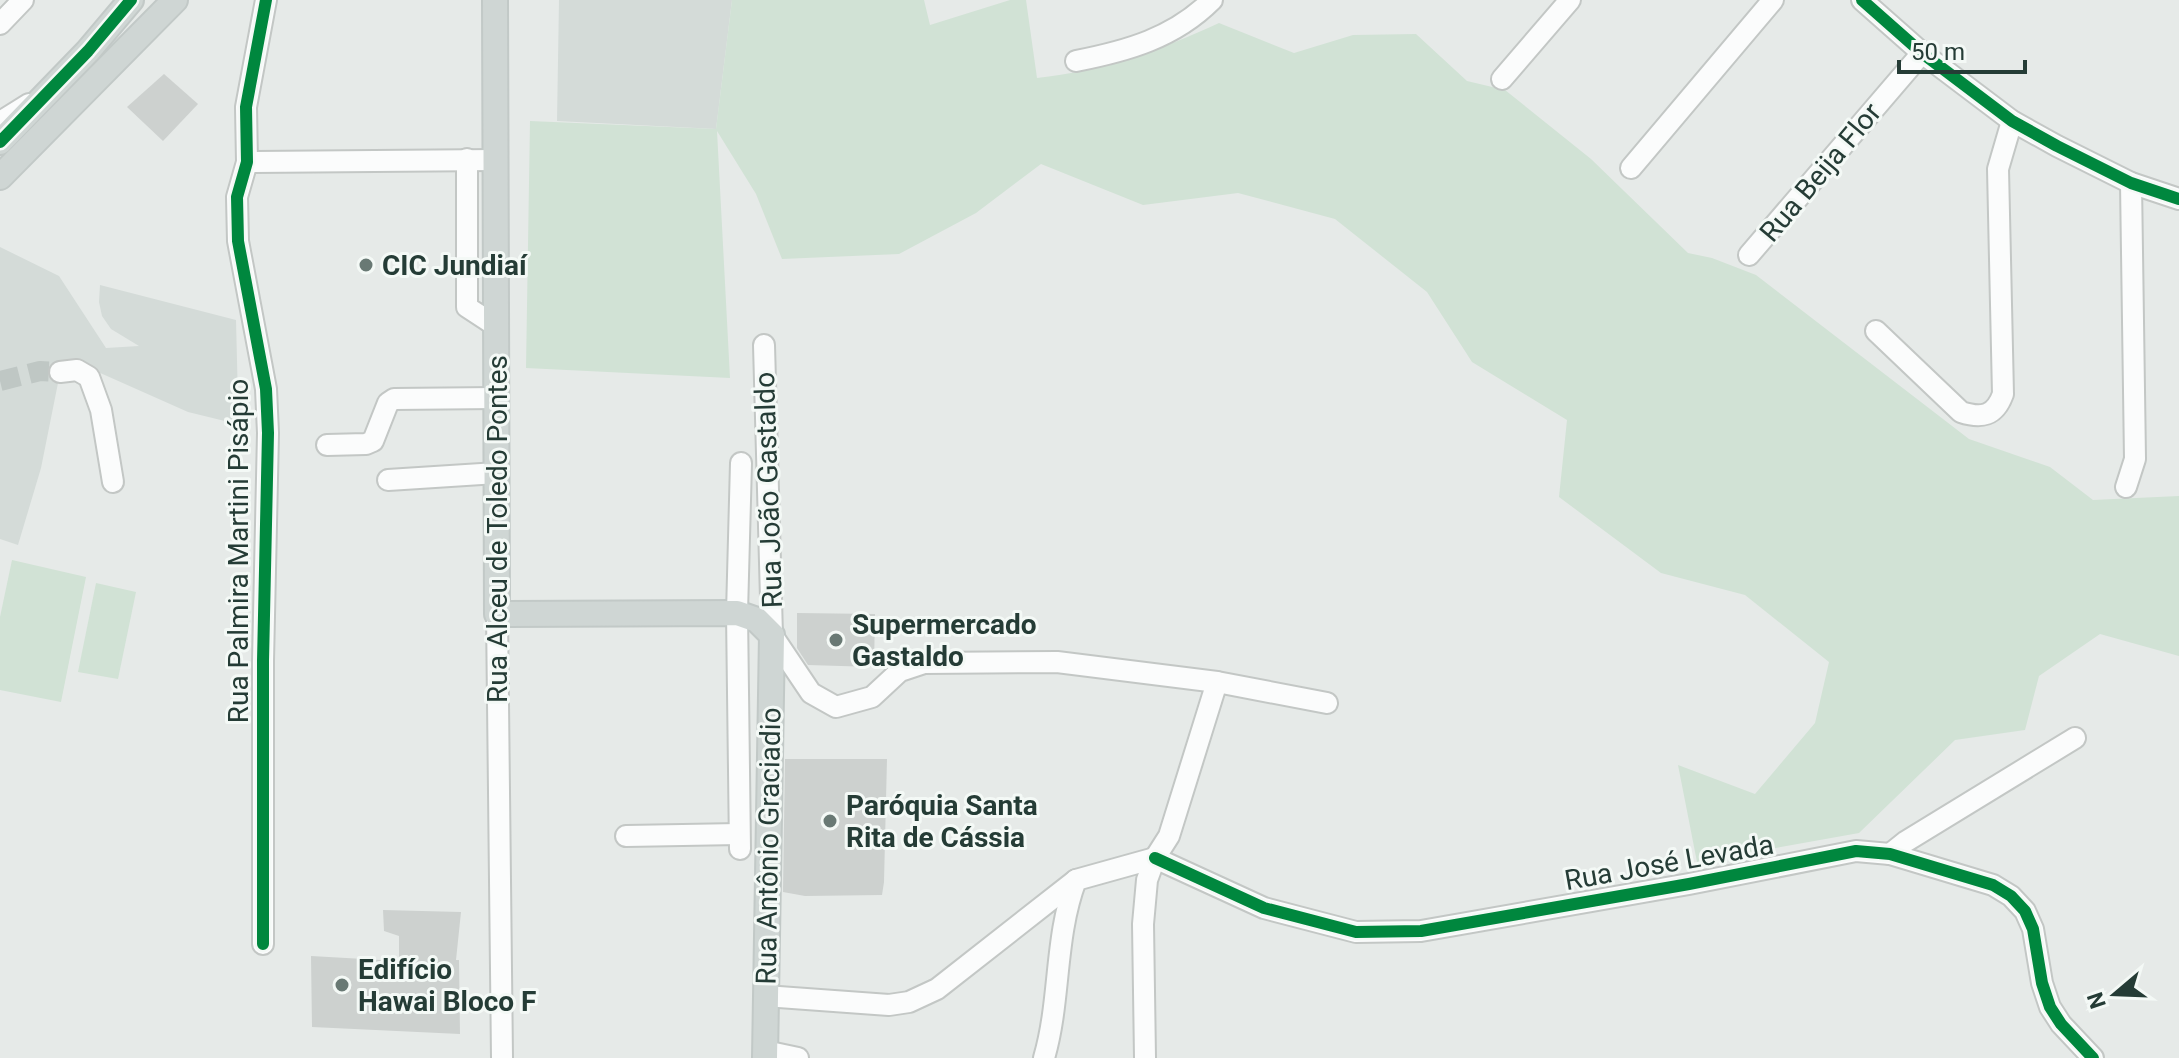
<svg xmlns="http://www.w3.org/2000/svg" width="2179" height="1058" viewBox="0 0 2179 1058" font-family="Roboto,sans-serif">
	<rect width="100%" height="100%" fill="#e6eae8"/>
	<g fill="#d4dbd8">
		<polygon points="559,0 732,0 716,129 557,121"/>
		<polygon points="0,247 59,276 106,348 139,346 111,329 102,316 99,302 100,285 236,320 238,401 233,423 188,412 80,364 61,368 41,468 18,545 0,539"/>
	</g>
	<g fill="#d1e2d5">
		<path d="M732,0H924L930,25L1010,0H1026L1037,78C1101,71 1161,50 1219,23L1294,53L1353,35L1416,34L1467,81L1505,90L1591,159L1688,253L1712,258L1756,275L1969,439L2050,467L2093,500L2179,496V656L2100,634L2039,676L2025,730L1955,740L1859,833L1697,862L1678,765L1755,794L1815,723L1829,662L1745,595L1661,573L1559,497L1567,420L1472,362L1427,292L1335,219L1238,193L1143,205L1041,164L976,213L899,254L782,259L756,194L717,131L730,378L526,368L530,121L716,129Z"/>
		<polygon points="12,560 86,577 61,702 0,690 0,617"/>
		<polygon points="96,583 136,592 118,679 78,672"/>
	</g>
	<g fill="#cdd1cf">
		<polygon points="164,74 198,104 163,141 127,107"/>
		<polygon points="797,613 875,614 874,667 808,665 797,648"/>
		<polygon points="785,759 887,759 884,882 882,895 805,896 783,892"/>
		<polygon points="383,910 461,912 456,960 459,960 460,1034 312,1027 311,956 399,961 399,936 384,931"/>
	</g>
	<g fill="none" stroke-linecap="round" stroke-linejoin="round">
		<polyline stroke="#bfc7c4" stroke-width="20" stroke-dasharray="20 10" stroke-linecap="butt" points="0,381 40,371 60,372"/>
		<defs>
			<g id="minor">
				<polyline points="1862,0 1922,53 2012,121 2057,146 2131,183 2179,199"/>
				<polyline points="0,24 23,0"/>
				<path d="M1076,61C1127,51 1174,38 1212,0"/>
				<polyline points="1502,79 1570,0"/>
				<polyline points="0,122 29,104"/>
				<polyline points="467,159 467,307 496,326"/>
				<polyline points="247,162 495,160"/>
				<polyline points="1631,168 1773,0"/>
				<polyline points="1749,255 1922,53"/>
				<path d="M1876,331L1961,412C1982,419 1995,416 2003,394L1998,169L2012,121"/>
				<polyline points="764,345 772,635 811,693 836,707 872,697 900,671 924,663 1057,662 1217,682 1327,703"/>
				<polyline points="60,372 77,370 89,377 101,410 113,482"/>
				<polyline points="327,445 366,444 373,441 388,403 394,399 496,398"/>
				<polyline points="388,480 497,473"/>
				<polyline points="2126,487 2135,459 2131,183"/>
				<polyline points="497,614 502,1058"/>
				<polyline points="626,836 739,834"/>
				<polyline points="740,849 737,613 741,463"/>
				<polyline points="1890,854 1905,842 2075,738"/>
				<polyline points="1155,858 1264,908 1356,932 1421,931 1689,884 1856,851 1890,854 1993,885 2011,896 2025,911 2033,929 2042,983 2050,1007 2061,1024 2093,1058"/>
				<polyline points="263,944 263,661 268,433 266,389 238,241 237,197 247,162 246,107 266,0"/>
				<polyline points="765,996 889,1005 909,1002 937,989 1076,880"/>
				<polyline points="765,1051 798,1058"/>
				<path d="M1044,1058C1061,1000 1054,938 1076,880L1155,858"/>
				<polyline points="1145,1058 1143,924 1147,880 1155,858 1169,836 1217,682"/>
			</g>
			<g id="major">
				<polyline points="495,0 497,614 737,613 757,620 772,635 765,1058"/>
				<polyline points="0,142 88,51 131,0"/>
				<polyline points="0,177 175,0"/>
			</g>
		</defs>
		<use href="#minor" stroke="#c3c7c5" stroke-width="24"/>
		<use href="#major" stroke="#c2c9c7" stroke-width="28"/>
		<use href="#minor" stroke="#fbfcfc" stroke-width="20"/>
		<use href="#major" stroke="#cfd6d4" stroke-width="24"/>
		<defs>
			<g id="cycleway">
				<polyline points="1862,0 1922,53 2012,121 2057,146 2131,183 2179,199"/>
				<polyline points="0,142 88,51 131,0"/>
				<polyline points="1155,858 1264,908 1356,932 1421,931 1689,884 1856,851 1890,854 1993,885 2011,896 2025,911 2033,929 2042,983 2050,1007 2061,1024 2093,1058"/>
				<polyline points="263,944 263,661 268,433 266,389 238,241 237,197 247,162 246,107 266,0"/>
			</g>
		</defs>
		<use href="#cycleway" stroke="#f4f9f6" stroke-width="17"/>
		<use href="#cycleway" stroke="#00873e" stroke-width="12"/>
	</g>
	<g fill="#697974" stroke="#f4f9f6" stroke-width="3">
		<circle cx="366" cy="265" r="8"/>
		<circle cx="836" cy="640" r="8"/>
		<circle cx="830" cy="821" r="8"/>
		<circle cx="342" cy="985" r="8"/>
	</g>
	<g text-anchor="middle" stroke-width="6" stroke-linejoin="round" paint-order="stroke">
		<g font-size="28" fill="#253c36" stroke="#f4f9f6">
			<text transform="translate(1820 172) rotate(-50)" y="10">Rua Beija Flor</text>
			<text transform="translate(768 490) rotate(-92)" y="10">Rua João Gastaldo</text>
			<text transform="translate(497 529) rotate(-90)" y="10">Rua Alceu de Toledo Pontes</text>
			<text transform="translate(238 551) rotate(-90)" y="10">Rua Palmira Martini Pisápio</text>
			<text transform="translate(768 846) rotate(-89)" y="10">Rua Antônio Graciadio</text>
			<text transform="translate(1669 862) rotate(-10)" y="10">Rua José Levada</text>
		</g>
		<g font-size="28" font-weight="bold" fill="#253c36" stroke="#f4f9f6" text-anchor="start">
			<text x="382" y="275">CIC Jundiaí</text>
			<text x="852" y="634">Supermercado<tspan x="852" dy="32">Gastaldo</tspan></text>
			<text x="846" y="815">Paróquia Santa<tspan x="846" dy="32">Rita de Cássia</tspan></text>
			<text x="358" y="979">Edifício<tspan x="358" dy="32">Hawai Bloco F</tspan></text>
		</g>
	</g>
	<g transform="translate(2115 994) rotate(251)" stroke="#f4f9f6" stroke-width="6" paint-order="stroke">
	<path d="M0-6L14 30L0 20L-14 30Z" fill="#253c36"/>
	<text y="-12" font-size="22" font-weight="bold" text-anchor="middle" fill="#253c36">N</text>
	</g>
	<path d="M1899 60v12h126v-12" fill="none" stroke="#253c36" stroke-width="4"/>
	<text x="1911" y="60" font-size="24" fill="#253c36" stroke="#f4f9f6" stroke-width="6" paint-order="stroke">50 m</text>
</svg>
